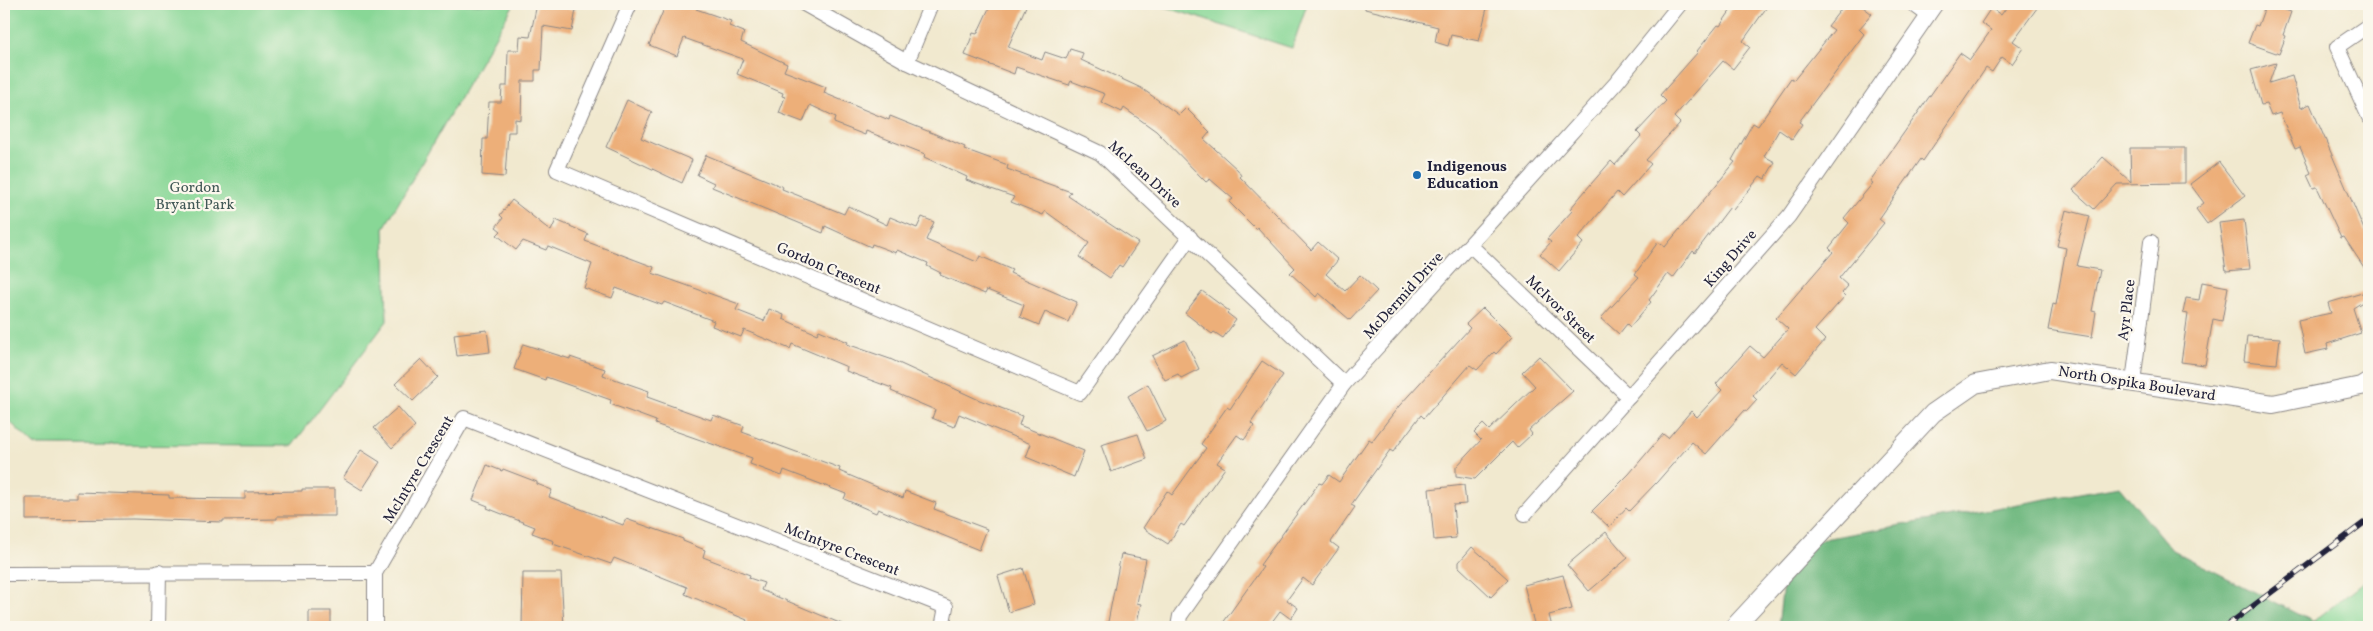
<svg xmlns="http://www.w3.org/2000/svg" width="2373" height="631" viewBox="0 0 2373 631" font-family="Vollkorn,serif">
	<rect width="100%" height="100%" fill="#fbf7ec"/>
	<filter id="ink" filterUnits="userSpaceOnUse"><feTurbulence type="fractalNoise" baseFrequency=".02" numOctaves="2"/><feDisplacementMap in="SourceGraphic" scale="10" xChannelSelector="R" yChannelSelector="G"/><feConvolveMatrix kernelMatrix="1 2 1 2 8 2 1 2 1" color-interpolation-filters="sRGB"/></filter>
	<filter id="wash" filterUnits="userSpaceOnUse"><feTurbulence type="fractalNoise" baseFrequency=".0096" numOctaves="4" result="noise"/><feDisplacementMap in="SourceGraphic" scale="20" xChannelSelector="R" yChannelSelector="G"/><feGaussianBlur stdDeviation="1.12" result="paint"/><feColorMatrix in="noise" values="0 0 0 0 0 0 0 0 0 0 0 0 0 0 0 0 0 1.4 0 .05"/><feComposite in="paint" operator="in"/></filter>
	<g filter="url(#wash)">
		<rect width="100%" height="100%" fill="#f1e9cf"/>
		<g fill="#88d796" stroke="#557c68">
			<polygon points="4,4 514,4 384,228 387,321 292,446 34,445 4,416"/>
			<polygon points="1156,4 1307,4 1292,48"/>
			<polygon points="2369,578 2369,627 2306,627"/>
		</g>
		<polygon fill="#6eb87f" stroke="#486d5d" points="2119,486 2172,550 2324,627 1778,627 1786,558 1818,540"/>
		<g id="blocks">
			<g fill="#edaf79">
				<polygon points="537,4 562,4 561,8 576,10 572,31 543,26 541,70 535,70 535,81 522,81 521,120 515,119 515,132 508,132 505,177 482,175 483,139 487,139 489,102 501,102 502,86 507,86 508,50 519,50 520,36 530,37"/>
				<polygon points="666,4 698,4 696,9 731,21 729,26 744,32 741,42 787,64 784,71 826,87 824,93 889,120 890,116 940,136 965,147 964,149 1008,165 1007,169 1071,192 1068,196 1138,243 1122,267 1119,265 1110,278 1079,257 1089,243 1045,211 1043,215 1011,202 1014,197 966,180 967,177 924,157 925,154 866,131 865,135 834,123 836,117 810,105 803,122 779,113 785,97 782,96 783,93 737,74 743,59 684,38 677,56 649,45"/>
				<polygon points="991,4 1027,4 1008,47 1042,60 1045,52 1066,59 1070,49 1083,53 1081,60 1141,88 1179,115 1186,108 1210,132 1204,139 1238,170 1241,176 1240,177 1311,250 1318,242 1338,260 1326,274 1345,291 1360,275 1377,291 1350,320 1319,293 1316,297 1290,273 1295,268 1257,227 1256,229 1229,202 1233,199 1210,179 1206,182 1156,131 1124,108 1122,112 1101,102 1105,94 1071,81 1069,85 1016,67 1014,74 965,55 973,33 977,34"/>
				<polygon points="1365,4 1488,4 1479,41 1451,35 1448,46 1435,42 1438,27 1365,9"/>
				<polygon points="1735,4 1769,4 1743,41 1750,47 1733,69 1723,61 1674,117 1680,123 1646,160 1651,164 1622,197 1617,192 1578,238 1583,243 1559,271 1540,254 1551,242 1547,239 1572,211 1570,209 1591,184 1611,161 1615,165 1641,136 1637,132 1666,101 1660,95 1698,52 1697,51 1718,25 1720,26"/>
				<polygon points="1845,4 1859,4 1872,14 1859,29 1864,34 1799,122 1802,124 1792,139 1779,130 1764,156 1775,162 1765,179 1760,176 1733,210 1730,207 1695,253 1693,251 1673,278 1668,274 1649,300 1651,302 1630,327 1627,324 1619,334 1601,318 1639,277 1635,274 1658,242 1665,247 1735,162 1732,160 1753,123 1758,126 1791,78 1794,80 1834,30 1828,26"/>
				<polygon points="2009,4 2040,4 2013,41 2023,48 2012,64 2002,57 1992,72 1986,68 1923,161 1921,159 1879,219 1884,223 1839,278 1848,286 1842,293 1845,296 1815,330 1825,340 1796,374 1782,362 1753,396 1757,400 1747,411 1745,410 1706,454 1692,442 1657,482 1629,511 1626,508 1609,527 1592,511 1629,474 1663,434 1668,438 1691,411 1697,417 1722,390 1716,384 1750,346 1763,357 1788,329 1776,318 1833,252 1829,248 1849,223 1844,218 1873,183 1870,181 1960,53 1970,60 1991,30 1981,23 1991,8 2001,15"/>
				<polygon points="2266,4 2291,12 2283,35 2286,36 2279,54 2248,43 2255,25 2258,26"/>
				<polygon points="2276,63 2269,83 2292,76 2301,108 2310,104 2369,241 2369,275 2344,237 2341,238 2317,187 2313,188 2307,175 2311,173 2300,147 2295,149 2280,113 2271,116 2266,104 2261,105 2251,70"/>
				<polygon points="627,100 652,112 641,138 692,160 682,183 606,147"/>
				<polygon points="2130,148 2185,148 2185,183 2117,184 2094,209 2073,190 2103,157 2131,182"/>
				<polygon points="706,155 783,187 782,189 844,214 848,206 887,225 890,217 917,228 922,217 934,222 926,240 977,262 980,256 1012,270 1010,273 1077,302 1068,322 1045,312 1039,325 1020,317 1024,305 987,290 985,294 940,275 941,273 927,266 928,263 897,250 896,253 872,244 871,247 825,226 823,233 712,187 714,183 697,175"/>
				<polygon points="2219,162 2245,196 2207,224 2196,209 2204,203 2190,184"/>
				<polygon points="512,200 551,231 556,220 588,234 585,241 654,267 652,273 739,304 736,310 764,321 769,309 784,315 783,319 817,334 819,330 848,342 847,344 890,359 977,399 1022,416 1019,425 1084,451 1074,477 1026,457 1031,444 959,414 954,427 932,418 935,410 891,391 892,388 846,371 847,367 792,344 790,349 744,330 741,337 712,326 714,321 664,302 662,305 616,288 612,298 584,288 592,264 548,246 546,250 523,241 516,250 497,235 501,231 496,227 503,218 500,215"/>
				<polygon points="2066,210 2090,216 2077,266 2100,270 2092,311 2096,312 2092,337 2048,330 2053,304 2056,305 2066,248 2057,246"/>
				<polygon points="2244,220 2250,269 2226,271 2219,223"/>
				<polygon points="2202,282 2228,287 2222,321 2213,319 2205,365 2181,362 2188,314 2183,313 2186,298 2199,300"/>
				<polygon points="1202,291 1229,311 1227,313 1236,320 1223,338 1214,332 1212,334 1185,313"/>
				<polygon points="2369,291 2369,298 2353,308 2361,333 2327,344 2328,349 2305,354 2298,320 2331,313 2328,303"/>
				<polygon points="1483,308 1512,337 1496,354 1494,352 1477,370 1470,365 1424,418 1421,415 1393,452 1390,450 1351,505 1355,507 1331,542 1339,548 1312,585 1303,578 1287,600 1298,608 1291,619 1280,611 1268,627 1220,627 1263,567 1260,565 1319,483 1322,484 1329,475 1339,482 1369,439 1372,441 1399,406 1470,328 1466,324"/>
				<polygon points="487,330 490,352 457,356 454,334"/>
				<polygon points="2247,336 2280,338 2277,364 2244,361"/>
				<polygon points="1185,340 1199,369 1181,378 1178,374 1165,380 1152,356"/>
				<polygon points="523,344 570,359 570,357 605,369 603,375 649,391 647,397 711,420 713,415 744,426 742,432 840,468 839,471 903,498 905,491 936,503 934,509 987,529 979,550 878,509 876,513 844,499 846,494 823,485 784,470 782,476 750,464 752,458 655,424 656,421 610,404 611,400 546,377 545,380 514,369"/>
				<polygon points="1539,356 1573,391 1529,430 1532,434 1517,448 1512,442 1475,479 1456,476 1456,467 1481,440 1474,433 1483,424 1489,430 1535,386 1522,372"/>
				<polygon points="421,359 438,377 413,401 395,384"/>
				<polygon points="1262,361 1283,375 1251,423 1254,426 1244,440 1237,435 1217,463 1225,468 1184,526 1181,524 1168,544 1143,528 1167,491 1172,495 1206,448 1201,444 1227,407 1230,409"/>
				<polygon points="1148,384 1166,421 1147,431 1128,396"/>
				<polygon points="398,407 415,426 392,448 374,428"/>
				<polygon points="1138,434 1147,459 1111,472 1101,445"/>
				<polygon points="361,450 380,462 362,490 343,478"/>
				<polygon points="487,465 502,471 503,469 537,482 537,484 552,490 549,497 623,525 626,519 683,539 683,541 705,550 703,557 750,575 749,578 764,583 761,590 849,627 744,627 747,620 685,594 687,587 614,558 611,564 553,544 554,541 532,533 535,527 487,508 488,506 473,500"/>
				<polygon points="1464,485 1466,504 1453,505 1456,538 1434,540 1429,489"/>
				<polygon points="302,489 335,489 335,516 277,516 277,519 223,520 223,522 133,519 26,520 26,498 77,498 77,492 169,495 169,498 245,499 245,492 302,491"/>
				<polygon points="1606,532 1628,558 1589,591 1567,565"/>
				<polygon points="1472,547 1508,579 1491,597 1459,567 1459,562"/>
				<polygon points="1121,554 1146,559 1137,603 1141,604 1136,627 1107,627"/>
				<polygon points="1023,568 1034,604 1009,612 998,576"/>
				<polygon points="523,573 561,573 564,627 522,627"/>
				<polygon points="1563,575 1572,609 1549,615 1552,627 1535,627 1524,585"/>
				<rect x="309" y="611" width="22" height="16"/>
			</g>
		</g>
	</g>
	<g filter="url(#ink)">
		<use href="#blocks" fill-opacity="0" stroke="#8a8685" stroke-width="1"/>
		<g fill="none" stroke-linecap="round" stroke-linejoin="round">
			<defs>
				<g id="minor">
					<polyline points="630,4 557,170 1080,393 1190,237"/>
					<polyline points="804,4 907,62 1100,153 1344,384"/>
					<polyline points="1913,4 1928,15"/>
					<polyline points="2369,25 2337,47 2369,117"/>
					<polyline points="907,62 931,4"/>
					<polyline points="1470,245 1629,397"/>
					<polyline points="2133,382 2151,242"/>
					<polyline points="1525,514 1789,216 1936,4"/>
					<polyline points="4,574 375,573"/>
					<polyline points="158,627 159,572"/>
					<polyline points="375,627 375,573 464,418 946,607 942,627"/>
					<polyline points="1178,627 1180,616 1344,384 1616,83 1680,4"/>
				</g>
				<polyline id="tertiary" points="1734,627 1933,413 1975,384 2050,370 2273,404 2361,386 2369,381"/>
			</defs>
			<use href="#minor" stroke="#8a8685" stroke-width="16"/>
			<use href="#tertiary" stroke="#8a8685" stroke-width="20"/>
			<use href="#minor" stroke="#fff" stroke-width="14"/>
			<use href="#tertiary" stroke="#fff" stroke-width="18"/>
			<defs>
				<polyline id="rail" points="2225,627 2369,519"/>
			</defs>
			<use href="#rail" stroke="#22223b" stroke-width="5.5"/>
			<use href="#rail" stroke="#fbf7ec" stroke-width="4" stroke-dasharray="11" stroke-linecap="butt"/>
		</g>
	</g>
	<circle fill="#1f6fb2" stroke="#fbf7ec" stroke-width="2" cx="1417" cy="175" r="5"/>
	<g text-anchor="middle" stroke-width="4.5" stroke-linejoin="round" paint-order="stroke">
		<g font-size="15" font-weight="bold" fill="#22223b" stroke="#fbf7ec" text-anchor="start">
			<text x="1427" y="171">Indigenous<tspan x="1427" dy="17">Education</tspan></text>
		</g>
		<g font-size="15" fill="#22223b" stroke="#fbf7ec">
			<text transform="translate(1145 174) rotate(42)" y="5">McLean Drive</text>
			<text transform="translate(1730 258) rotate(-49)" y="5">King Drive</text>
			<text transform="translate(829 268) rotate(23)" y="5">Gordon Crescent</text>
			<text transform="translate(1403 295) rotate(-48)" y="5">McDermid Drive</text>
			<text transform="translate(1561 309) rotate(44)" y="5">McIvor Street</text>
			<text transform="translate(2126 310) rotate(-83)" y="5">Ayr Place</text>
			<text transform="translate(2137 383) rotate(9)" y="5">North Ospika Boulevard</text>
			<text transform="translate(418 469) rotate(-59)" y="5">McIntyre Crescent</text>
			<text transform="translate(842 549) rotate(21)" y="5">McIntyre Crescent</text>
		</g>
		<g font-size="15" fill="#415856" stroke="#fbf7ec">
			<text x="195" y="192">Gordon<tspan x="195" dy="17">Bryant Park</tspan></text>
		</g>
	</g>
	<rect width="2373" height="631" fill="none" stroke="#fbf7ec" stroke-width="20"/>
</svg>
